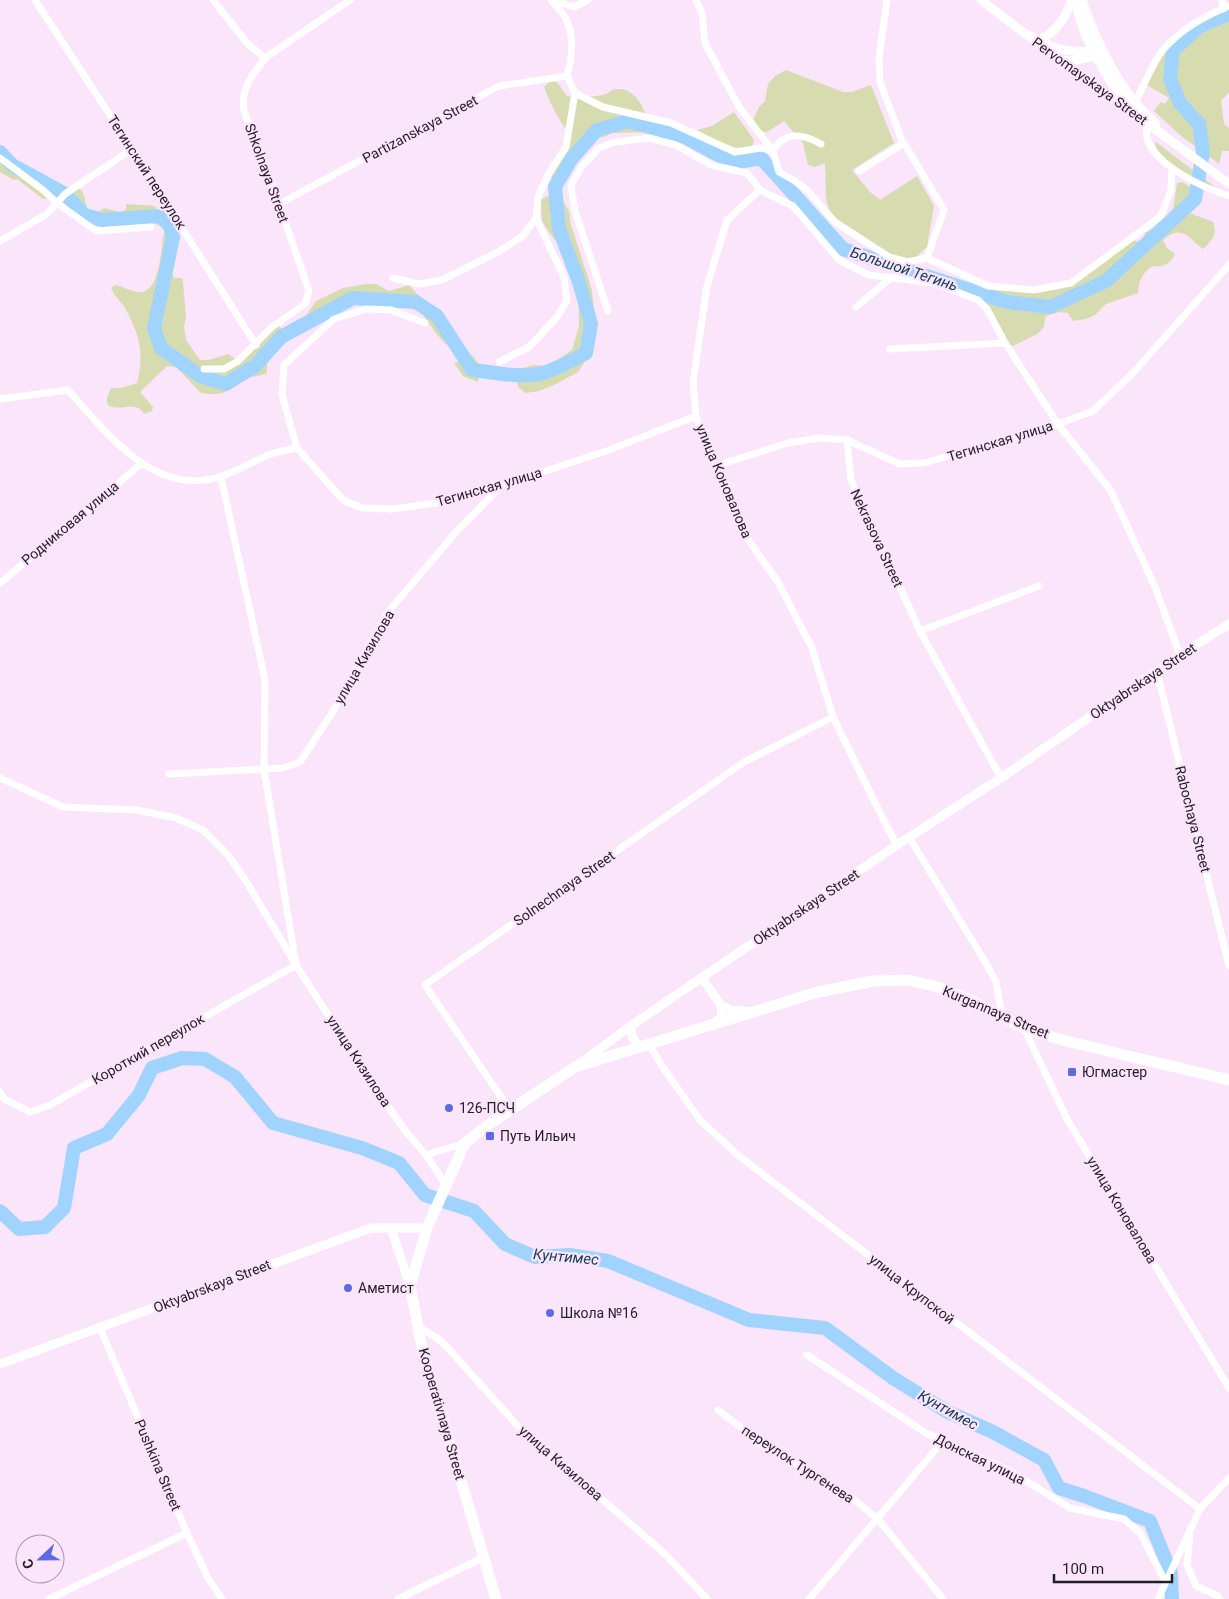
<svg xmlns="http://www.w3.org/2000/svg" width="1229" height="1599" viewBox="0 0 1229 1599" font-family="Roboto,sans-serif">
	<rect width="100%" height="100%" fill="#fae5fb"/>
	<g fill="#d7dbb0">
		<polygon points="1229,6 1229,92 1221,101 1224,124 1229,128 1229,151 1222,151 1219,164 1180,135 1154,111 1161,102 1165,104 1169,98 1145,84 1161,53 1177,36"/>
		<polygon points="786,70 843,92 852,92 871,85 894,143 852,170 870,192 880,200 917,176 934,206 927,247 916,257 898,259 836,221 829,210 826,198 825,163 815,167 808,165 803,143 784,121 767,132 761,131 753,120 759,107 765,101 768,84 775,76"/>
		<path d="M556,81L567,96C576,98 597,97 606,94C610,92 612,89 617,89C637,87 650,115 647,132L612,133L604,137L598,138L581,153L566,178L559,186L551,177L567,151L572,136C559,122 551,105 544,87L549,82Z"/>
		<path d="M734,112L754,140L753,145C735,155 713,138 697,130L712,126Z"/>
		<path d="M1155,142L1157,143L1218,189C1202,184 1155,161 1155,142Z"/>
		<polygon points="0,157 30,178 43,178 60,189 57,197 43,199 17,179 14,180 0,172"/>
		<path d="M1183,182L1199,194L1190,213L1213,222C1218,235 1212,240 1203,249C1187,237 1183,224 1163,240L1167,248L1175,254C1170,264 1163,268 1153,266C1142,273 1139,280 1138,293L1106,304L1095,315L1086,319L1073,321L1068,313L1059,312L1046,316L1043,329L1037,334L1013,346L1005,343L978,300L988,286L1034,290L1071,283L1130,239L1138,242L1144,237L1145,233L1155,227L1173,209L1177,183Z"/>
		<path d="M76,189H80C88,198 83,204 90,214L97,213L104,208L120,212L126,210V204L155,206L165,224V229L175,231L178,235L174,245L171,271L174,278H182L183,282L186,318L184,327L186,340L200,360H209L228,354L238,361L272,330L279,326L284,331L281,344L267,359V373C258,377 252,376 244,379C237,381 234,386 228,390C221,396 209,394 201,393L176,367L167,366L140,392L153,407L152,411L144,414C141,410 140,408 135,407C123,405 97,416 111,388H121L137,383C145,353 139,334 125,308C121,301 114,296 111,288L115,285C123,286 133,293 141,292C162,290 160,244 165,229L153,222H143L131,221L113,226L93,225L65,201Z"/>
		<polygon points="547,196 564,203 569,211 571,225 592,290 596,332 591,352 578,372 554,385 539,391 526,393 518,387 516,379 519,369 534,365 548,366 572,350 579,326 578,292 582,284 578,263 571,251 555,240 549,232 542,221 541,200"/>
		<path d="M367,284H376L389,291L409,285L437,316L456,345L473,356L481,367L478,382L463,376L454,363L460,361L456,351C446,346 437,335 431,326C428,323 425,317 422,314C412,306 397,304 385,303C378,303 372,302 365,302C346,302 323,315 311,329L305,327L306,316L316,301L343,288Z"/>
	</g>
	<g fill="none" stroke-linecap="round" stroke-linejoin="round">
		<g stroke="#a0d4fe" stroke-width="14">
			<path d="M0,152L12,165L65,194L85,215L102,220L161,216L170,226L173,237L154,328L161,348L200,376L226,384L255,366L281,337L353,298L416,302L437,316L472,370C493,372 518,378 539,374C556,370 571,361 586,353L591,324L579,282L559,229L555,187L572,158L597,130L628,121L685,137L733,163L761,158L843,249L1007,302L1050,307L1106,281L1195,199L1203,152L1199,124L1180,103L1170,79L1173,50L1200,26L1229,14"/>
			<polyline points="0,1211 19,1229 45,1227 64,1208 74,1148 107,1134 139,1095 152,1068 182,1058 205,1059 235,1077 273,1123 362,1148 399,1163 425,1195 474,1211 505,1244 535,1257 569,1255 608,1261 749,1320 825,1328 893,1378 946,1411 993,1432 1044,1460 1059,1488 1084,1496 1150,1521 1171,1573 1172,1599"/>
		</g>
		<g stroke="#fff" stroke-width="7">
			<polyline points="35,0 132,149 256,345"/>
			<path d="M551,0C556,6 563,13 566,19C575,37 572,58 567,76L575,93"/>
			<polyline points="552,0 574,7 588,0"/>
			<polyline points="1222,0 1223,9"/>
			<polyline points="265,58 350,0"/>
			<polyline points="575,93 603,107 671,123 735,152 761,148 773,151 739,107 705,43 702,13 696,0"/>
			<path d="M1135,103C1143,87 1152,65 1162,51C1181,29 1203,17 1229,6"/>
			<path d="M1146,122C1147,127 1146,133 1147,138C1155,166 1204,188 1229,196"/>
			<path d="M821,144C803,134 785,130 773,151L779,172L795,181L808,191L835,222L889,257L908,262L927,258L944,210L901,138L880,82L879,58L887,0"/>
			<polyline points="0,158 43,190 57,203 96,231 151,227"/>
			<polyline points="859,171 904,143"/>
			<polyline points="760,190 727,220 707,286 693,382 696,416 744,534 778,582 812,648 833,717 885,823 897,845"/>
			<polyline points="279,204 499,86 567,76"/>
			<polyline points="0,241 47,214 65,194 132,149"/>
			<polyline points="927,258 988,286 1034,290 1071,283 1161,216 1171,190 1172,168"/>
			<polyline points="393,278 419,284 442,280 498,252 523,236 536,218 538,197 548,175 566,147 575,93"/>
			<polyline points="856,307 892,277"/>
			<polyline points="608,311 575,211 571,185 582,166 599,148 615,142 649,138 676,145 711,165 747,173 760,190 793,206 839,260 869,275 934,283 978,300 987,309 1005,343 1058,424 1111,491 1155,587 1180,655"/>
			<polyline points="890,349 1005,343"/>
			<polyline points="499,362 529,347 557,317 567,301 564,277 536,218"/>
			<path d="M204,369H224L238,361L272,327L305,304L309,291L279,204L244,111C241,85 251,79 265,58L248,44L213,0"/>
			<path d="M0,399L68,390C107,433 155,499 222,476C239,471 254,460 271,454C279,451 289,450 297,448L343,500L362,508L392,509L436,503L501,486L609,450L696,416"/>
			<polyline points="847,440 851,480 920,631 1001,778"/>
			<polyline points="297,448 282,395 284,365 334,319 367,309 391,310 425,323"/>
			<polyline points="715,466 788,443 819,438 847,440 900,464 924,463 1058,424 1093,411 1133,373 1229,265"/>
			<polyline points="0,583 141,464"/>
			<polyline points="920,631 1039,586"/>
			<polyline points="1157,672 1229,966"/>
			<polyline points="169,774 283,768 300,762 332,713 388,612 457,531 500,487"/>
			<polyline points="0,778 63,807 136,810 176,818 203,830 228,855 246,881 296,965 371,1082 407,1133 426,1155 465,1143"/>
			<polyline points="909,837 984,960 996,982 1002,1016"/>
			<polyline points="1024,1028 1067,1119 1229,1388"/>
			<polyline points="649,1045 664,1069 700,1120 739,1156 1200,1509"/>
			<polyline points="0,1092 4,1099 30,1112 50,1105 296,965 264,769 265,680 221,477"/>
			<polyline points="510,1110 425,985 744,762 833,717"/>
			<polyline points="426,1155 446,1185"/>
			<polyline points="417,1326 437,1338 445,1345 516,1424 665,1554 707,1599"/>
			<polyline points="100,1328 187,1533 208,1578 222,1599"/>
			<polyline points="807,1355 926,1433 1010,1471 1070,1508 1124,1519 1140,1533 1165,1581"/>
			<polyline points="718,1410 762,1444 852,1498 878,1519 943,1599"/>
			<polyline points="1190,1535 1187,1565 1196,1586 1218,1596 1220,1599"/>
			<polyline points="49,1599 187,1533"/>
			<polyline points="398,1599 484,1557"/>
			<polyline points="809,1599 943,1441"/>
			<polyline points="1158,1599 1200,1509 1229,1478"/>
		</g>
		<g stroke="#fff" stroke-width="9">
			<polyline points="981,0 1077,73 1173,142 1229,184"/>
			<path d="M1076,0C1080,35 1107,81 1131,107"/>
			<path d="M1082,0C1094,35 1111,72 1134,101C1140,109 1148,116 1156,124"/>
			<path d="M1031,36L1040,40C1058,30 1065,18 1072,0"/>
			<path d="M1045,43C1059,52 1076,51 1093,52L1097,54"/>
			<polyline points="1062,60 1070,61 1091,57 1094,56 1097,51"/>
			<polyline points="702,978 721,1005 722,1016 714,1023"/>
			<polyline points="721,1005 730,1010 747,1011"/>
			<path d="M632,1025C630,1036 633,1041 641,1047"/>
			<polyline points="579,1064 632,1025 897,845 1001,778 1180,655 1229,624"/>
			<polyline points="391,1228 410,1286"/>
			<polyline points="0,1364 371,1228 427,1228"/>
		</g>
		<polyline stroke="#fff" stroke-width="11" points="496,1599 423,1352 410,1286 427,1228 465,1143 488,1125 575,1067 818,992 873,981 908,980 934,986 964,997 1024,1028 1062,1040 1229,1080"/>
	</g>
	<g fill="#5e6ae2" stroke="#fae5fb" stroke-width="2">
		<rect x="1067" y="1067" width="10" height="10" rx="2.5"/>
		<circle cx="449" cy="1108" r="5"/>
		<rect x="485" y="1131" width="10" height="10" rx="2.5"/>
		<circle cx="348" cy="1288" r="5"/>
		<circle cx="550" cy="1313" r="5"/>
	</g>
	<g text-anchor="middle" stroke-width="4.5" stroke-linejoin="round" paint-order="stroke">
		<g font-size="14" fill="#251d25" stroke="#fae5fb">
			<text transform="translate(1090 81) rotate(36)" y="5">Pervomayskaya Street</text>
			<text transform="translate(420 129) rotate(-28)" y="5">Partizanskaya Street</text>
			<text transform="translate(147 172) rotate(57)" y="5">Тегинский переулок</text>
			<text transform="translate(267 173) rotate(70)" y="5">Shkolnaya Street</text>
			<text transform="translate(1000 441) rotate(-17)" y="5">Тегинская улица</text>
			<text transform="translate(724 481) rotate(67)" y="5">улица Коновалова</text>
			<text transform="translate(489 487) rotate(-16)" y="5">Тегинская улица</text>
			<text transform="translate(70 523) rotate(-40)" y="5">Родниковая улица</text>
			<text transform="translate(877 538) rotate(65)" y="5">Nekrasova Street</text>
			<text transform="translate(364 657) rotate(-60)" y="5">улица Кизилова</text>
			<text transform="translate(1143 681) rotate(-34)" y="5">Oktyabrskaya Street</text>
			<text transform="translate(1193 819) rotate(76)" y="5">Rabochaya Street</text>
			<text transform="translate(564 888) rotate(-35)" y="5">Solnechnaya Street</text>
			<text transform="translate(806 907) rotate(-34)" y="5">Oktyabrskaya Street</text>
			<text transform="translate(996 1012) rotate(23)" y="5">Kurgannaya Street</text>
			<text transform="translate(148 1049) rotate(-30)" y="5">Короткий переулок</text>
			<text transform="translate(359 1061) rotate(57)" y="5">улица Кизилова</text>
			<text transform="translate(1122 1210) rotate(59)" y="5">улица Коновалова</text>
			<text transform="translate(212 1286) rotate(-21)" y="5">Oktyabrskaya Street</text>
			<text transform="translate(912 1289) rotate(38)" y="5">улица Крупской</text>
			<text transform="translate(442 1414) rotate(74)" y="5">Kooperativnaya Street</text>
			<text transform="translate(980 1459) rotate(26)" y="5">Донская улица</text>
			<text transform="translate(561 1463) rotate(41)" y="5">улица Кизилова</text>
			<text transform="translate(798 1464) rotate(33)" y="5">переулок Тургенева</text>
			<text transform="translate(158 1465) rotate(67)" y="5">Pushkina Street</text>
		</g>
		<g font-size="14" fill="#251d25" stroke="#fae5fb" text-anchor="start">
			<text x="1082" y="1077">Югмастер</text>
			<text x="459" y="1113">126-ПСЧ</text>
			<text x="500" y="1141">Путь Ильич</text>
			<text x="358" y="1293">Аметист</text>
			<text x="560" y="1318">Школа №16</text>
		</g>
		<g font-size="15" font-style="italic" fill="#133a56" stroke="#fae5fb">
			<text transform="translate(904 269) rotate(18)" y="5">Большой Тегинь</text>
			<text transform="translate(566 1257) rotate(5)" y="5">Кунтимес</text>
			<text transform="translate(948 1410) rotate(29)" y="5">Кунтимес</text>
		</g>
	</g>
	<g transform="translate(40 1559) rotate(248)"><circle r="24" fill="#fae5fb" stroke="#a595a5"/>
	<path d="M0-4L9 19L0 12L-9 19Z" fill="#5e6ae2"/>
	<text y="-8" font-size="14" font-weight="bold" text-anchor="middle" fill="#251d25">С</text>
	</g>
	<path d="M1054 1574v8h118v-8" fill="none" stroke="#251d25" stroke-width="2.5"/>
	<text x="1062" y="1574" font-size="15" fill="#251d25" stroke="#fae5fb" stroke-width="4" paint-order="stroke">100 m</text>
</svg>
